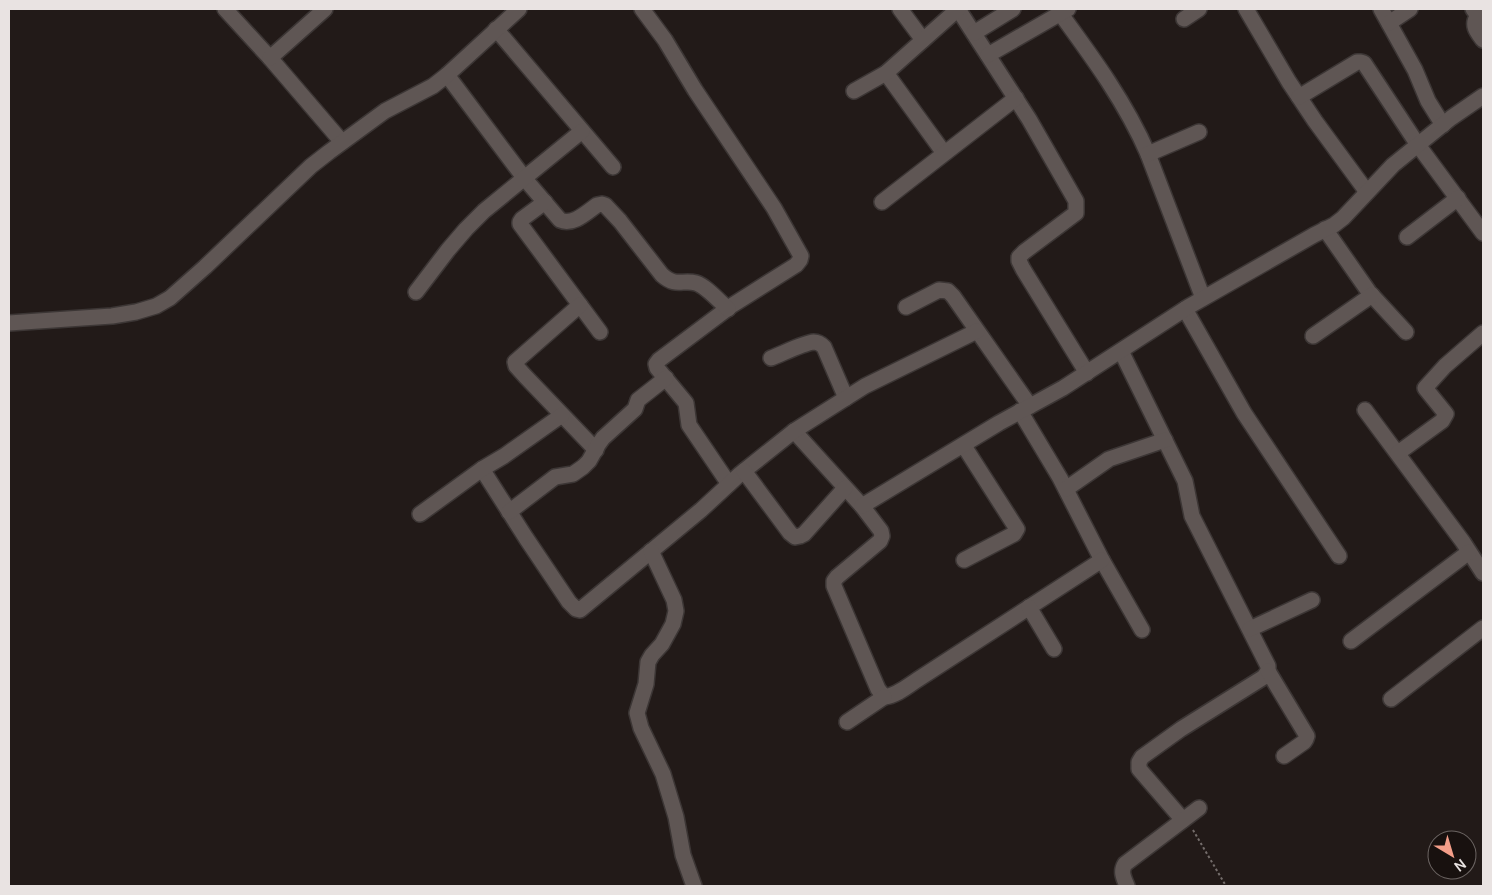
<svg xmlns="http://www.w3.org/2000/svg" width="1492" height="895" viewBox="0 0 1492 895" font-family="Manrope,sans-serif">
	<rect width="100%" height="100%" fill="#221a18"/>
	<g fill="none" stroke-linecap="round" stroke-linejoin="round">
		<defs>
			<g id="minor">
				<polyline points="225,9 270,58 342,142"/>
				<polyline points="642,9 665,40 695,90 774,208 801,256 800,260 796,265 731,306 659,360 656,364 657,368 686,403 689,425 729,484"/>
				<polyline points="900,9 923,40"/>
				<polyline points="958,9 1029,119 1076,201 1076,213 1024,252 1019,257 1019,261 1023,269 1087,373"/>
				<polyline points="1246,9 1289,82 1315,121 1367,192"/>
				<polyline points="1381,9 1415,70 1428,101 1443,125"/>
				<path d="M1473,9L1476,13L1477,17C1471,26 1478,33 1483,40"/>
				<path d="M1060,13C1093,58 1126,103 1148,154L1203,298"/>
				<polyline points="1184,19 1199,9"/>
				<polyline points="1389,23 1410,9"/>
				<polyline points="496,29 613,167"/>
				<polyline points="974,33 1013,9"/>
				<polyline points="988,55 1068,9"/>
				<polyline points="270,58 325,9"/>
				<polyline points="886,73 944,153"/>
				<path d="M447,75L525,179L560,220C573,226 587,212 597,205L602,204L605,205L620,221L662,275C677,288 682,279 696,283C706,286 720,302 728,309"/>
				<polyline points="854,91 886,73 958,9"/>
				<polyline points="1299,97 1357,62 1361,62 1364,63 1418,145 1483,233"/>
				<polyline points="1148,154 1199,132"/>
				<polyline points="545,202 522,219 520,222 520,224 600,332"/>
				<polyline points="882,202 1016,98"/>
				<polyline points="1325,229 1369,292 1406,332"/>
				<polyline points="1407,237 1458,198"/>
				<polyline points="416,292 448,250 466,229 484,211 582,131"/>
				<polyline points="580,305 515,362 516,366 525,376 596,450"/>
				<polyline points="906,307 939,290 948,291 953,296 1030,406"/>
				<polyline points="1185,309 1244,413 1339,556"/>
				<polyline points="9,323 112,316 136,312 156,306 170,298 205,267 311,166 329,152 385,111 433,86 447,75 519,9"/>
				<polyline points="1313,336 1372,295"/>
				<polyline points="1121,351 1185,481 1192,516 1268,666 1268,671 1264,677 1181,729 1142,757 1139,762 1139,769 1183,820"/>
				<path d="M771,358C782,354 803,343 814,342C818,342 821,344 824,347L846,398"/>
				<polyline points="1365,410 1463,542 1483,573"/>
				<polyline points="1020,411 1060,478 1102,560 1142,630"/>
				<path d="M794,431L862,506L881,531L882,536L880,541L837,577L834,581V586L878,689L884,697C896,696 908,686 917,680L1102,560"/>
				<polyline points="964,446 1017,529 1014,534 964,560"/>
				<polyline points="1398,453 1442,421 1446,414 1425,388 1445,366 1483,333"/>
				<polyline points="482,469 526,538 569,602 576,609 580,610 701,510 740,474 794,431 865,386 977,331"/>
				<polyline points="744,471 790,533 795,537 800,536 804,534 845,488"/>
				<polyline points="1066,489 1109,459 1165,440"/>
				<polyline points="862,506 999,423 1063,388 1188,307 1314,235 1334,225 1343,218 1393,165 1451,118 1483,96"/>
				<polyline points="509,512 555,477 573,474 583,467 589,461 598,445 603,438 635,409 638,400 666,378"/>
				<polyline points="420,514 482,469 504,456 562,415"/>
				<polyline points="651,551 674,600 676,611 673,624 662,644 652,655 648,662 646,684 637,713 641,728 663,774 676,817 683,855 694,886"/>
				<polyline points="1029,607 1054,649"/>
				<polyline points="1250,629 1312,600"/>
				<polyline points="1351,641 1469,552"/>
				<polyline points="1268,671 1307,736 1306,739 1304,742 1284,756"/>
				<polyline points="1391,699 1483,628"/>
				<polyline points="847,722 884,697"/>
				<path d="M1127,886C1124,878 1120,872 1125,864L1199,808"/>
			</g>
		</defs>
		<use href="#minor" stroke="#3c3635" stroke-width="18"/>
		<polyline stroke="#746d6b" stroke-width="2" stroke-dasharray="2.5 2.5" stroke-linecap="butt" points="1193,830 1226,886"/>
		<use href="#minor" stroke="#5f5654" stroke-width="15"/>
	</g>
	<rect width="1492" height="895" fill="none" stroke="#e9e3e2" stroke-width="20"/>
	<g transform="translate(1452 855) rotate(142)"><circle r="24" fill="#18110f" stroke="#6c6563"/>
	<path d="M0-4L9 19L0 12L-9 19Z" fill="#f49e89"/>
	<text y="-8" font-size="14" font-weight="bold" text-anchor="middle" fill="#e9e3e2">N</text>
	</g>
</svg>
